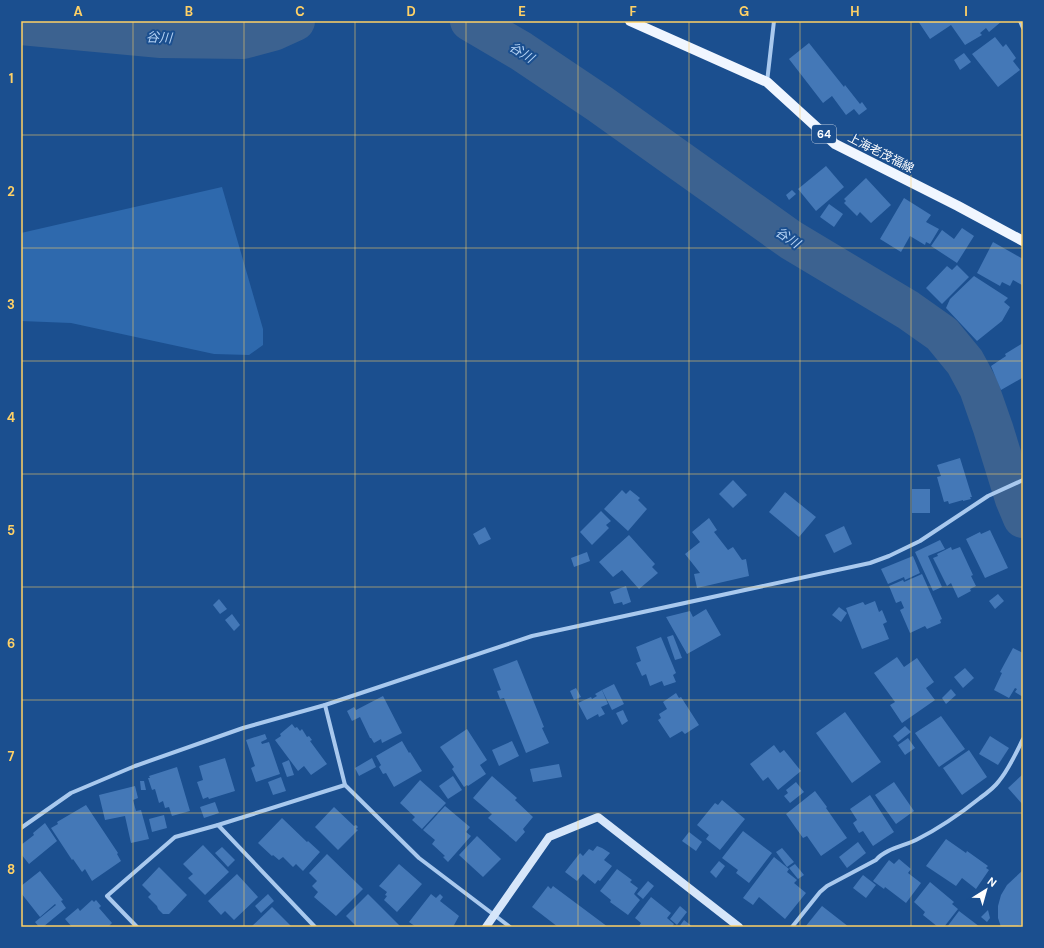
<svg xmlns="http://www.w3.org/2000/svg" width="1044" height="948" viewBox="0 0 1044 948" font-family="'DM Sans','Noto Sans JP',sans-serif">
	<rect width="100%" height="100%" fill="#1b4f8f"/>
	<polygon fill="#2e69ad" points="222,187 263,329 263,345 249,355 214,354 71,323 21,321 21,233"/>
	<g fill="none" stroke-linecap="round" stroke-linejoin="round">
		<g stroke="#3c6290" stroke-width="40">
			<polyline points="470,21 521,51 600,104 791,240 908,310 942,334 965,362 979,388 993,428 1015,499 1023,518"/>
			<polyline points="21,25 161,38 243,39 273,31 295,21"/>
		</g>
	</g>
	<g fill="#4478b7">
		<polygon points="918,21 1002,21 989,32 986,28 980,33 982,35 965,45 951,25 930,39"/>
		<polygon points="995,37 1003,47 1006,44 1016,58 1013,61 1020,70 998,87 972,54"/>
		<polygon points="809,43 844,87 845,85 860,104 862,102 867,109 859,115 854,109 846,115 832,96 823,103 789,59"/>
		<polygon points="964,53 971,62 960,70 954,60"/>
		<polygon points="826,166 844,187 816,211 798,189"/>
		<polygon points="866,178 891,205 871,223 860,212 857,216 844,203 846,201 844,199"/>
		<polygon points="792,190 796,194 789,200 786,195"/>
		<polygon points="904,198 931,215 926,222 939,229 930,244 926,242 925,245 910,236 901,252 880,239"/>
		<polygon points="829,204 843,214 834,227 820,217"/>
		<polygon points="962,228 974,236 957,263 931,246 942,230 954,239"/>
		<polygon points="993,242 1023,259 1023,282 1022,285 1013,280 1010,286 1002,282 1000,286 977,273"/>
		<polygon points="957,265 969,277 942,304 926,288 947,266 952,270"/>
		<polygon points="974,276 1008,298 1004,302 1010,307 1002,321 977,341 946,308 950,299"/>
		<polygon points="1023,343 1023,381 1022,378 1001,390 991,366 1006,356 1005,354"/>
		<polygon points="960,458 972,497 970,497 971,499 963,501 963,500 949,504 948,501 944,502 937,477 941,476 937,465"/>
		<polygon points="733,480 747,495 733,508 719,494"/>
		<rect x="912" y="489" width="18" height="24"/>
		<polygon points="622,490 626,494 630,490 640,498 638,500 647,509 628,531 604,509"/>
		<polygon points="785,492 816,517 799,537 769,512"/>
		<polygon points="601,511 611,521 606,525 609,528 592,545 580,532"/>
		<polygon points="709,518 717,530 714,532 728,550 733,547 742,560 746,559 749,576 697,588 694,574 700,573 685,554 700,542 692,532"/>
		<polygon points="844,526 852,544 834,553 825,535"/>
		<polygon points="485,527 491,539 479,545 473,534"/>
		<polygon points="990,530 1008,568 985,578 966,539 980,532 981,534"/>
		<polygon points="629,535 655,564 652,567 658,573 639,589 622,570 613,577 599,562"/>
		<polygon points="940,540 945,549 928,556 942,587 933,591 915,552"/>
		<polygon points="951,547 952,550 960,547 973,575 971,576 976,586 970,589 971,591 958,598 951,583 947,586 933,558 938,556 937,554"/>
		<polygon points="587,552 590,561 574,567 571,558"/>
		<polygon points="913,556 920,573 905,580 904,577 888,584 881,569"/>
		<polygon points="922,574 942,619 940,620 941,623 927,629 925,626 910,633 900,610 904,608 901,601 896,603 889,586 903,580 904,582"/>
		<polygon points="626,586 631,602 623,605 622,602 614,604 610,592"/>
		<polygon points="998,594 1004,601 995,609 989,601"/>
		<polygon points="219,599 227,609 220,614 213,605"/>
		<polygon points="875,601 879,612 882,610 887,622 883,624 889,639 862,649 846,608 863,602 865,605"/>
		<polygon points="839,607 847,613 841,622 832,615"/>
		<polygon points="706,609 721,635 687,654 666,617 690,611 693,617"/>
		<polygon points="232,614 240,625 234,631 225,620"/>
		<polygon points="673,635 682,658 675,660 667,637"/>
		<polygon points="661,637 676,673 673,675 676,682 664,686 662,681 650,686 646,674 642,676 636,663 641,661 636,647"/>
		<polygon points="1013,648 1023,653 1023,697 1015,692 1017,689 1015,688 1009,698 994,690 1002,673 1000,672"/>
		<polygon points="897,657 904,667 917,658 934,682 926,688 935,700 902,723 890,705 895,702 874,673"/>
		<polygon points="517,660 544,727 542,728 549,743 526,753 504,698 500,699 497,691 501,690 493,669"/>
		<polygon points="965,668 974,678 963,688 954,677"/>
		<polygon points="614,684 624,704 612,710 602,690"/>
		<polygon points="576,688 581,697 574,700 570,691"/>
		<polygon points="951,689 956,695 946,704 942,698"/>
		<polygon points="602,690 608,704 601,707 605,714 599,717 598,714 587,720 578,703 591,697 592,699 597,696 595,694"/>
		<polygon points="676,693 679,698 681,697 699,725 685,734 682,731 670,738 658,720 661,718 659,714 667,709 663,702"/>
		<polygon points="383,696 402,733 382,743 381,739 374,743 371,738 370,738 360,717 352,721 347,711 354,707 356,710"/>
		<polygon points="623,710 628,721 622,725 616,713"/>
		<polygon points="845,712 881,762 852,783 816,733"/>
		<polygon points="941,716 965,749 939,767 915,733"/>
		<polygon points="292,724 295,728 297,727 300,731 302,729 307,737 309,736 312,740 310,741 327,764 311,775 304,766 298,771 275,740 281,736 280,734"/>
		<polygon points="905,726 911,732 898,742 893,736"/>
		<polygon points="467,729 487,760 480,765 486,774 468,786 467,785 464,787 452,769 454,767 440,747"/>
		<polygon points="265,734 267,739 261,742 262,744 269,742 280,774 256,782 251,768 255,766 246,740"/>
		<polygon points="990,736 1009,748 998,765 979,754"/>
		<polygon points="908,738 915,748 905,755 898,745"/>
		<polygon points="402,741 409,753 410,752 422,771 394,787 386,773 383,774 379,767 381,765 376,756"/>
		<polygon points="512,741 519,756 499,766 492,750"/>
		<polygon points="774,745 780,753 784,750 801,771 778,790 768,777 763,781 750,764"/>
		<polygon points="969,750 987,777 962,795 943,768"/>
		<polygon points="225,758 235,791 209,799 208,797 203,799 197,782 203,780 199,766"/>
		<polygon points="372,758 376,767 359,776 355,768"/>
		<polygon points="289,760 294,775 287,777 282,763"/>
		<polygon points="559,764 562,777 533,782 530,769"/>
		<polygon points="177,767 190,811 172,816 169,807 165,808 163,801 159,803 155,789 152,790 148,778 150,778 149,776"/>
		<polygon points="1023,774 1023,805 1008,788"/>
		<polygon points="453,776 462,790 448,799 439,786"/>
		<polygon points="492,776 517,798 515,800 533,817 523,829 525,832 516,842 488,818 492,814 473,798"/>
		<polygon points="281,777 286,791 273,795 268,782"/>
		<polygon points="420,780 446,803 422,829 412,820 415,817 400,803"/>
		<polygon points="140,781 144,781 146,790 141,790"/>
		<polygon points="796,782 804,792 790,803 784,796 788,793 786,790"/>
		<polygon points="894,782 914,811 896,824 875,795"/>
		<polygon points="135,786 138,798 133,800 136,811 141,810 149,839 131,843 125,816 105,820 99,795"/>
		<polygon points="815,791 827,807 826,808 847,838 821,856 807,836 803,838 786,814"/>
		<polygon points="870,795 894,832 873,846 863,831 859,833 853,823 857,820 850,809"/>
		<polygon points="722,800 745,819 720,850 706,839 709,835 697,825 715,803 718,805"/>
		<polygon points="215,802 219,813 204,818 200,807"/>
		<polygon points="86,805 118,853 117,854 121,861 92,881 85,869 82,872 73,859 72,860 51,828 58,824 57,822"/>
		<polygon points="445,806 470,827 466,832 471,836 448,862 443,857 445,856 432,844 435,840 423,830"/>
		<polygon points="334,807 354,826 356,825 358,827 356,829 358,830 338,850 315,827"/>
		<polygon points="164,815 167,828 152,832 149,819"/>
		<polygon points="282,818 307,842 308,841 320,852 303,871 296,864 293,867 283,857 279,860 273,855 272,856 258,843"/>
		<polygon points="45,823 57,841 29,864 21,854 21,845 34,835 33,833"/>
		<polygon points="743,831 772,853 749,883 736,873 738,870 722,858"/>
		<polygon points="689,832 702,842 696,851 682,841"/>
		<polygon points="477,836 501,859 483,877 459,855"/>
		<polygon points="946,839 966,853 967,851 988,866 986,868 989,870 976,889 962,878 956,886 926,866"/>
		<polygon points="858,842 866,853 847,868 839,857"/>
		<polygon points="203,845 229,872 205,895 188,878 193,874 183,864"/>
		<polygon points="597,846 602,848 610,853 604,860 612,866 600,881 598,880 595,884 583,874 577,881 565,872 580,853 583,856 589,849 593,851"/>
		<polygon points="222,847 235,860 228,867 215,853"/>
		<polygon points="782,848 794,862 787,867 776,852"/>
		<polygon points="327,854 363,889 336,916 314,897 318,892 312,886 317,881 309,873"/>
		<polygon points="774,857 789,869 787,872 797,880 794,883 806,893 785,919 759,897 753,905 743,898"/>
		<polygon points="899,859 911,869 908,873 921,883 906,903 885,887 884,889 873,881 889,860 894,864"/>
		<polygon points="719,861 725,866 716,878 710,872"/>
		<polygon points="399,864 422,884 397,912 384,900 387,896 385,895 387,892 379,886"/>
		<polygon points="795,864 804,875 798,879 789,868"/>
		<polygon points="159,867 187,895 169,914 163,914 158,909 157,906 148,897 151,894 142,885"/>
		<polygon points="617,869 632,880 630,882 638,888 634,894 640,900 628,915 610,902 611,900 600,891"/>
		<polygon points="1023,870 1023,924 1015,927 1001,927 998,918 998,906 1001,895 1007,885"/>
		<polygon points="40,871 63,900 61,901 66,908 43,927 39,927 35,922 56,905 55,904 40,917 21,893 21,886"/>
		<polygon points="237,874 258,897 234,920 225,911 221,915 208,901"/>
		<polygon points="863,875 876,885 866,898 853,888"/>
		<polygon points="648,881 654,886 643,899 637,894"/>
		<polygon points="930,882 954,902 952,904 958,909 944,927 938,927 923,915 925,912 914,902"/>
		<polygon points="548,886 551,889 553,886 608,927 558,927 532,907"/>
		<polygon points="268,894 274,901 261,913 255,906"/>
		<polygon points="368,894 401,927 357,927 346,916"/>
		<polygon points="431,894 436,898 440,894 443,897 440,901 459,916 453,927 416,927 409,922"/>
		<polygon points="651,897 671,913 667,918 674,924 672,927 641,927 639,926 641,923 635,918"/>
		<polygon points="92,900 94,902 96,900 101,906 99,908 112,923 108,927 72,927 65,919 78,908 80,911"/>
		<polygon points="680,906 687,912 677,925 670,919"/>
		<polygon points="822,906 849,927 805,927"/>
		<polygon points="272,907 292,927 251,927"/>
		<polygon points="988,910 990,918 987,922 981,917"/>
		<polygon points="959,911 980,927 947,927"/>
		<polygon points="684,920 693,927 679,927"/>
	</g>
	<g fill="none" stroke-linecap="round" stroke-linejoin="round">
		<g stroke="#a9c9ee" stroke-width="4">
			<polyline points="1020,21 1023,28"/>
			<polyline points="767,82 774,21"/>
			<polyline points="325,705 345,785 419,858 510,927"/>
			<polyline points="218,825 315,927"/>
			<polyline points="21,828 71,793 135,766 243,728 325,705 532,636 870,563 889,556 920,541 988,496 1023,480"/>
			<polyline points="137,927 107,896 175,837 218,825 345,785"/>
			<path d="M792,927L820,892L827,886L876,860C885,849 904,846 916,840C940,828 960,814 980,798C987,793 994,788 999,781C1009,769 1016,753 1023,739"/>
		</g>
		<polyline stroke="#d6e6fa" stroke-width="8" points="486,927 549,837 598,817 739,927"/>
		<polyline stroke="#f0f6ff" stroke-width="10" points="630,21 767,82 835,144 958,206 1023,241"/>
	</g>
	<path fill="none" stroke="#ffd166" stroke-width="1" stroke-opacity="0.55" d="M133,21V927M244,21V927M355,21V927M466,21V927M578,21V927M689,21V927M800,21V927M911,21V927M21,135H1023M21,248H1023M21,361H1023M21,474H1023M21,587H1023M21,700H1023M21,813H1023"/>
	<g text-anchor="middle" stroke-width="4" stroke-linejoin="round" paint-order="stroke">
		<rect fill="#1b4f8f" stroke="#bbcadd" stroke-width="1" x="812" y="125" width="24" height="18" rx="3"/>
		<g font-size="11" font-weight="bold" fill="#fff">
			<text x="824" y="138">64</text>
		</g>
		<g font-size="12" fill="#fff" stroke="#1b4f8f">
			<text transform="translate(881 153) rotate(27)" y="4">上海老茂福線</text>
		</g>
		<g font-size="13" font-style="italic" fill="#b5d3f5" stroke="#1b4f8f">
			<text transform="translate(159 37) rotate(3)" y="5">谷川</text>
			<text transform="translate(522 52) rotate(32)" y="5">谷川</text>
			<text transform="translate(788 237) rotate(34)" y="5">谷川</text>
		</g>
	</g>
	<rect width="1044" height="948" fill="none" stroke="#1b4f8f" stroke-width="44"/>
	<g transform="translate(986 890) rotate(37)" stroke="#1b4f8f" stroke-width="3" paint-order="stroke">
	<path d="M0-3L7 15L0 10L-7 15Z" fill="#ffffff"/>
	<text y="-6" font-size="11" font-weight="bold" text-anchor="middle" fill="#ffffff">N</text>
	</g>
	<rect x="22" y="22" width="1000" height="904" fill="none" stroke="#ffd166" stroke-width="1.5"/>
	<g font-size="13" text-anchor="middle" font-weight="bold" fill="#ffd166">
		<text x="78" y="16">A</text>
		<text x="189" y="16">B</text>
		<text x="300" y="16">C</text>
		<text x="411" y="16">D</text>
		<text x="522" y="16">E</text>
		<text x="633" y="16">F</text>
		<text x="744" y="16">G</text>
		<text x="855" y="16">H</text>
		<text x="966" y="16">I</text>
		<text x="11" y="83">1</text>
		<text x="11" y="196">2</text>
		<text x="11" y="309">3</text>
		<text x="11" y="422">4</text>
		<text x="11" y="535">5</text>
		<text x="11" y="648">6</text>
		<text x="11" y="761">7</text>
		<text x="11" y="874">8</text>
	</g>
</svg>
